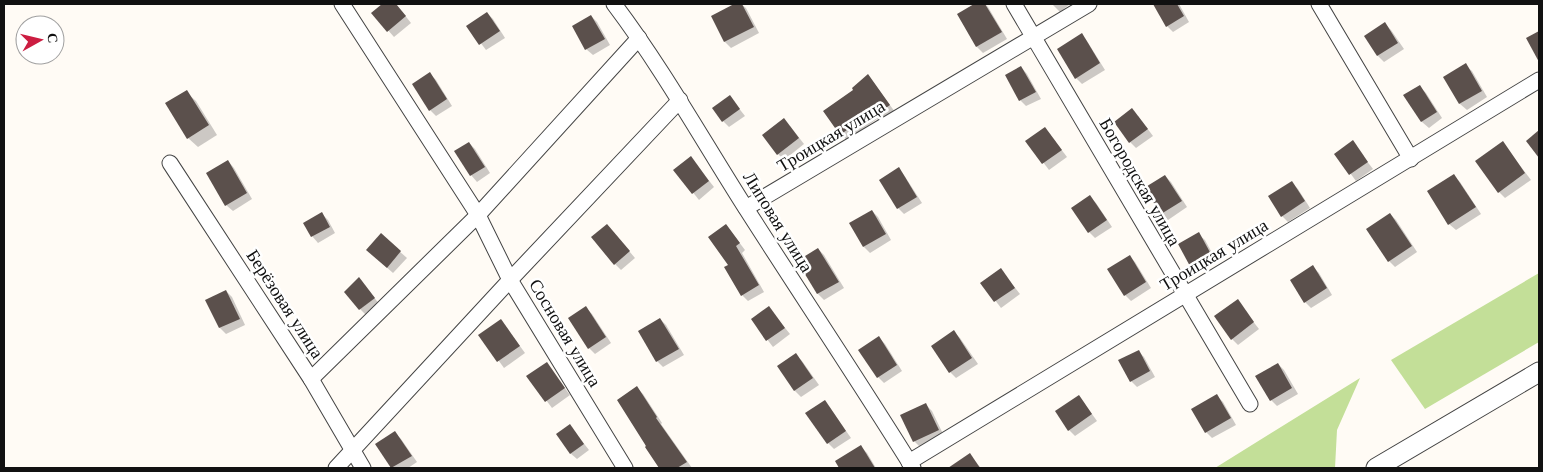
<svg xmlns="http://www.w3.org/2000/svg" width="1543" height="472" viewBox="0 0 1543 472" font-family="'Libre Baskerville',serif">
	<rect width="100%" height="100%" fill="#fffbf5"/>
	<g fill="#c3df98">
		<polygon points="1539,273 1539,342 1425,409 1391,360"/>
		<polygon points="1360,378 1337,430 1335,468 1215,468"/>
	</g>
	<g fill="#0003">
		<polygon points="384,4 396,4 411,23 394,37 373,13"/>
		<polygon points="737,4 741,4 746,8 759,33 731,48 725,42 712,16"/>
		<polygon points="977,4 985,4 988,7 1007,39 983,53 977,47 958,15"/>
		<polygon points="1052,4 1070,4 1060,12"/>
		<polygon points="1154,4 1179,4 1189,22 1173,32 1167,26"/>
		<polygon points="487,13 493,19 505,38 486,50 468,26"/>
		<polygon points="591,16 597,22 610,45 593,55 586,49"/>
		<polygon points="1385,24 1391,30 1404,49 1384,62 1378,56 1366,36"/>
		<polygon points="1081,35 1087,41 1105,70 1082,84 1076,78"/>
		<polygon points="1465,65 1472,71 1487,97 1467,110 1460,104 1445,77"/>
		<polygon points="1021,67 1027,74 1041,99 1026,106 1020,100 1007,75"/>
		<polygon points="430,74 436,80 452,106 436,116 430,110"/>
		<polygon points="873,82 895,112 880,122 877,119 847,140 840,134 855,91"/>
		<polygon points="1420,87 1426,93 1442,118 1429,128 1422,122 1405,95"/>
		<polygon points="186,92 196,101 217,135 198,147 188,138 167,104"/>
		<polygon points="730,97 745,116 729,127 723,121"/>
		<polygon points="1138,116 1153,136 1136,148 1130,142"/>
		<polygon points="790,126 804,144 784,160 778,154"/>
		<polygon points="1045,128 1067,157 1049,170 1027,141"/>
		<polygon points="1352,142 1373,169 1356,181 1336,154"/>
		<polygon points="469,143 475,149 490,173 477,182 471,175"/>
		<polygon points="1503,143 1531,180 1505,198 1499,192"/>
		<polygon points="228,161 234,168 252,199 233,211 226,205"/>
		<polygon points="696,164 714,187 699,200 675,170"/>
		<polygon points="898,169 904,175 922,203 904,214 898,208"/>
		<polygon points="1165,176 1171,182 1187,207 1168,220 1162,214 1146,188"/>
		<polygon points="1454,176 1460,182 1481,214 1456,230 1449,224"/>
		<polygon points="1292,183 1298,189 1310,208 1288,222 1282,216"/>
		<polygon points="1090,197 1096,203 1112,227 1095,238 1089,232"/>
		<polygon points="872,211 878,217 891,240 870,253 864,247 851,224"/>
		<polygon points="322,214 328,220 335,233 318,243 312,236 305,223"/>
		<polygon points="1390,214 1396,220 1417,252 1395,267 1389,261"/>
		<polygon points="607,225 635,258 621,270 615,264"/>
		<polygon points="726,225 745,250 742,253 764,292 748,301 742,295 729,265"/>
		<polygon points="1198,234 1205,240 1217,262 1198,273 1192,267"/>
		<polygon points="381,235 407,258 393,273 374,256"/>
		<polygon points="818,249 824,255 844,288 824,300 818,294 799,261"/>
		<polygon points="1129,256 1135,262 1151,288 1131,301 1125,295"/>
		<polygon points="1313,267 1319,273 1332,295 1311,308 1305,302"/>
		<polygon points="1001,270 1020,294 1001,308 982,283"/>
		<polygon points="359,278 380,305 366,315 360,309"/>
		<polygon points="226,291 232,297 245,325 226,334 220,328 207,300"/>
		<polygon points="1237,301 1259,329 1238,345 1232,339"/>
		<polygon points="586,308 592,314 611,343 595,354 589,348"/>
		<polygon points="769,308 790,334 773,347 752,320"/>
		<polygon points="660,319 666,325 684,355 663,367 657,361 640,332"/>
		<polygon points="501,320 525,353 504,368 480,335"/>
		<polygon points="954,332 960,338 978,364 956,378 950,372 933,346"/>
		<polygon points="879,338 885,344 902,371 884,383 878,377"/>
		<polygon points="1138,351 1144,357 1155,377 1137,387 1131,381"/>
		<polygon points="796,355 802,361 819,385 801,397 795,391 779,366"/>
		<polygon points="547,364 570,395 552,408 528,376"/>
		<polygon points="1278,364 1284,370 1298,394 1277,406 1271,400"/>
		<polygon points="637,388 643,394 662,423 661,424 692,468 661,468 646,448"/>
		<polygon points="1079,396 1097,421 1075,436 1069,430"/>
		<polygon points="1217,396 1223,402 1236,425 1212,438 1206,432"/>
		<polygon points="824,402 830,408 851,438 834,449 828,443"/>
		<polygon points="926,405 932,411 944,436 920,447 914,441"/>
		<polygon points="570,426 589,450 577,459 570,453"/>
		<polygon points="395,433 401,439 417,462 408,468 393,468 377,444"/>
		<polygon points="861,447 867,453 876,468 841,468 836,461"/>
		<polygon points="970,455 981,468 951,468"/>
	</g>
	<g fill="#5b504c">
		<polygon points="382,4 396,4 406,16 387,32 371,13"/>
		<polygon points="734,4 742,4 754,27 724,42 711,16"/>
		<polygon points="974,4 985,4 1002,32 976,47 957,14"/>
		<polygon points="1153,4 1177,4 1184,16 1166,27"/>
		<polygon points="487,12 500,31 479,45 466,26"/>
		<polygon points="591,15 605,39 585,50 572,26"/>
		<polygon points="1385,22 1398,43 1377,56 1364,36"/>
		<polygon points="1539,31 1539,62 1526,38"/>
		<polygon points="1082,33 1100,63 1075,79 1057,49"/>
		<polygon points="1466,63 1482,91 1459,104 1443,77"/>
		<polygon points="1021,66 1036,92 1019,101 1005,75"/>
		<polygon points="430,72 447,99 429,111 412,84"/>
		<polygon points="868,74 890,105 873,117 870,113 840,135 823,111 853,90 852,88"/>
		<polygon points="1420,85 1437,112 1421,122 1403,95"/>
		<polygon points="187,90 209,125 187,139 165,103"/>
		<polygon points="730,95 740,109 722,122 712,108"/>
		<polygon points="1132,108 1148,129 1129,143 1114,122"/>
		<polygon points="784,118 799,138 777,155 762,135"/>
		<polygon points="1045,127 1062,150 1042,164 1025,141"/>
		<polygon points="1539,130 1539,158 1526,141"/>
		<polygon points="1353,140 1368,162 1349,175 1334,154"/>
		<polygon points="1503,141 1525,173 1498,193 1475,161"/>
		<polygon points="469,142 485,167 470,176 454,151"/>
		<polygon points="691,156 709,181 692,194 673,170"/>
		<polygon points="228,160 247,193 225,206 206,173"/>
		<polygon points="899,167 917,197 897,209 879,180"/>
		<polygon points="1454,174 1476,207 1448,225 1427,191"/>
		<polygon points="1165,175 1182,201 1161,214 1144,188"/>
		<polygon points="1292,181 1305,201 1281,217 1268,196"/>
		<polygon points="1090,195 1107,220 1088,233 1071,208"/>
		<polygon points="872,210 886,234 863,247 849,223"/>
		<polygon points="322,212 330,227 311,237 303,223"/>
		<polygon points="1390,213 1412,246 1388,262 1366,229"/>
		<polygon points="607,224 630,251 614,265 591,237"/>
		<polygon points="726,224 740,243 736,246 759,285 741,296 724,267 728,265 708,237"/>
		<polygon points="1199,232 1212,256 1191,268 1178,244"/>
		<polygon points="381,233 401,251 387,268 366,250"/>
		<polygon points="818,248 839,282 817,294 797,261"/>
		<polygon points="1130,255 1146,282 1124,296 1107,269"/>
		<polygon points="1313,265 1327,288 1304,303 1290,280"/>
		<polygon points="1001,268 1015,288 994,302 980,283"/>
		<polygon points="359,277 375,298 359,310 344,292"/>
		<polygon points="226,290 240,319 219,328 205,300"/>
		<polygon points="1238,299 1254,322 1231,340 1214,316"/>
		<polygon points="586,306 606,337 588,349 568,318"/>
		<polygon points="769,306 785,328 766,341 751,319"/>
		<polygon points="660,318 679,349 656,362 638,331"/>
		<polygon points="501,319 520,346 497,362 478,335"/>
		<polygon points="954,330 972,358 949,373 931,346"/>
		<polygon points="879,336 897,365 877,378 858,350"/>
		<polygon points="1139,350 1150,371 1130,382 1118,360"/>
		<polygon points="796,353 813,378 794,391 777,366"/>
		<polygon points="547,362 565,388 545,402 526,376"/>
		<polygon points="1278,363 1292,388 1270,401 1255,376"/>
		<polygon points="637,386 657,417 656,418 687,462 677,468 659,468 645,447 646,446 617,400"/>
		<polygon points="1217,394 1231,418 1205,433 1191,409"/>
		<polygon points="1079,395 1092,414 1068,431 1055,411"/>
		<polygon points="825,400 846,431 827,444 805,413"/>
		<polygon points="926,403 939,430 913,442 900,415"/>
		<polygon points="570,424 584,444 570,454 556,434"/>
		<polygon points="395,431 412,456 391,468 375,444"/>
		<polygon points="861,445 875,468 839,468 835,461"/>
		<polygon points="970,453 980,468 948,468"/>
	</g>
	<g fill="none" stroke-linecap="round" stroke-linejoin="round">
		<defs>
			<g id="minor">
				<polyline points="342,4 478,215 639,38"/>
				<path d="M614,4C663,69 703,141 747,210C802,296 859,381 913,468"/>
				<polyline points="1014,4 1250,404"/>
				<polyline points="1319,4 1411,159"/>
				<polyline points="170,163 311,379 363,468"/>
				<polyline points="746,208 1089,4"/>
				<polyline points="311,379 478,215 510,280 625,468"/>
				<polyline points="909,462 1539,80"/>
				<polyline points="336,468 510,280 680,100"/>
			</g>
			<polyline id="tertiary" points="1376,468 1539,372"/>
		</defs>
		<use href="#minor" stroke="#444" stroke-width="17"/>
		<use href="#tertiary" stroke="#444" stroke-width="21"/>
		<use href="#minor" stroke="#fff" stroke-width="15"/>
		<use href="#tertiary" stroke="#fff" stroke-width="19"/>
	</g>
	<g text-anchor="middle" stroke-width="5" stroke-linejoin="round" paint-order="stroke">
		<g font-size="18" fill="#111" stroke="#fff">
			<text transform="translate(831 136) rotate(-31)" y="6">Троицкая улица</text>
			<text transform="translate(1140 182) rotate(60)" y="6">Богородская улица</text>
			<text transform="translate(778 222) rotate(58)" y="6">Липовая улица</text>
			<text transform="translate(1214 255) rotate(-31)" y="6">Троицкая улица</text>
			<text transform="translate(285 304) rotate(57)" y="6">Берёзовая улица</text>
			<text transform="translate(565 333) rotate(59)" y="6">Сосновая улица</text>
		</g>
	</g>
	<rect width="1543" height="472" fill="none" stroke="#111111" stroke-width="10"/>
	<g transform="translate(40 40) rotate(82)"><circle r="24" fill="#ffffff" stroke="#a0a0a0"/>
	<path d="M0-4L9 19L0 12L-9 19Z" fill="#cc1d41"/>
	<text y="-8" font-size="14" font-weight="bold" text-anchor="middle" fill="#111111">С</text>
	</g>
</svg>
